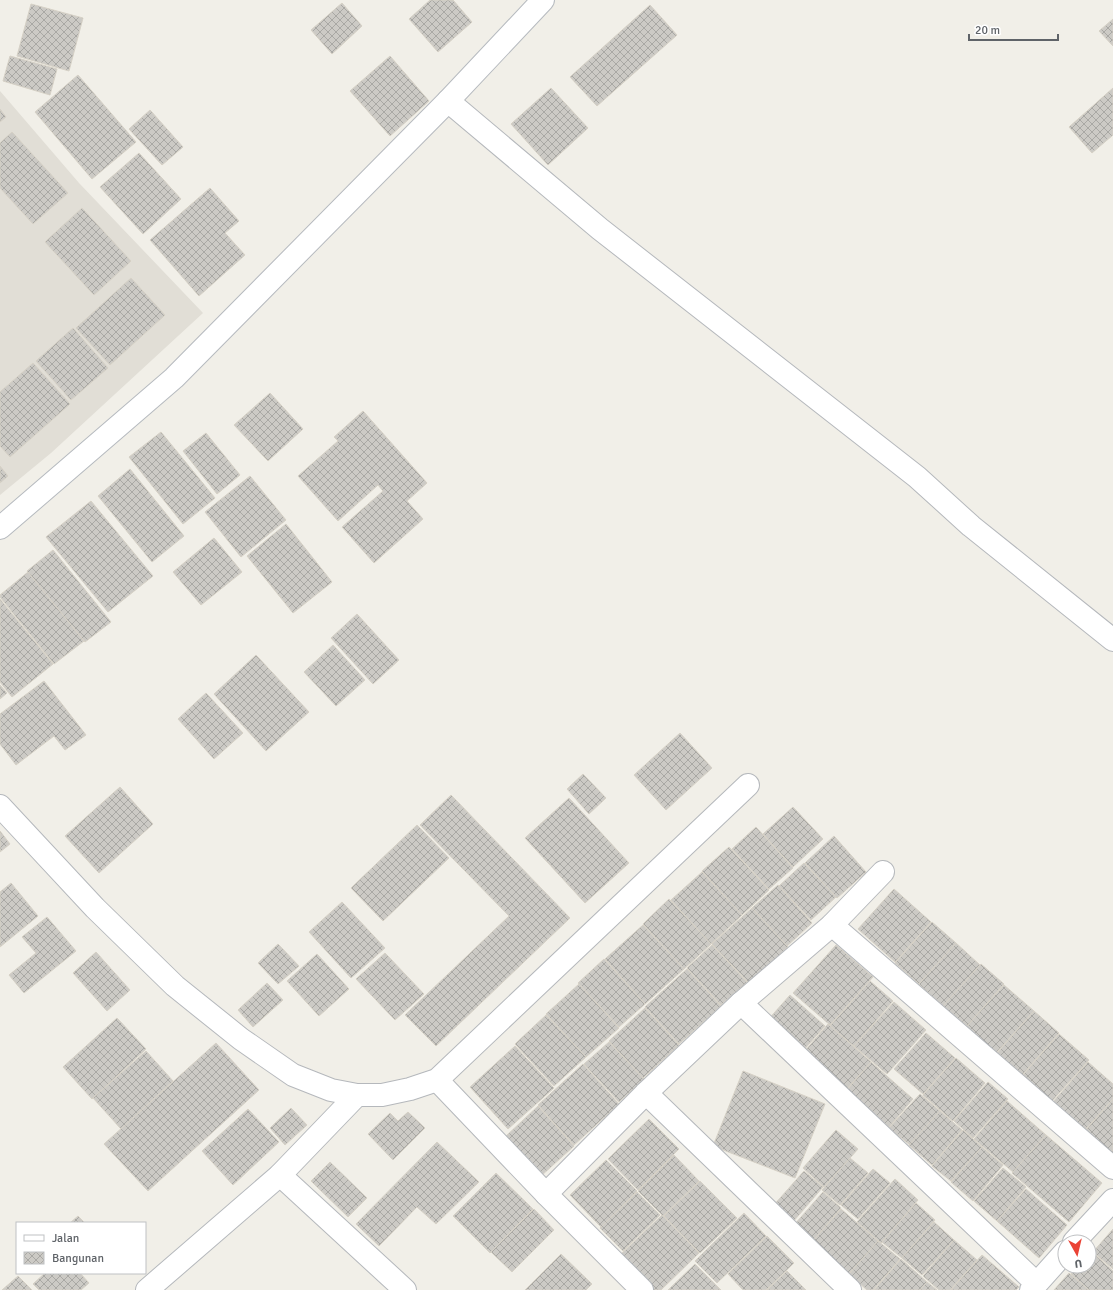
<svg xmlns="http://www.w3.org/2000/svg" width="1113" height="1290" viewBox="0 0 1113 1290" font-family="Signika,sans-serif">
	<defs>
		<pattern id="building-cross-hatch" width="8" height="8" patternUnits="userSpaceOnUse"><rect width="8" height="8" fill="#cccac5"/><path d="M0 0l8 8M0 8l8-8" fill="none" stroke="#a9a8a4"/></pattern>
	</defs>
	<rect width="100%" height="100%" fill="#f1efe8"/>
	<polygon fill="#e1ded6" points="0,91 79,183 203,313 51,453 0,495"/>
	<g fill="url(#building-cross-hatch)" stroke="#d6d1c6">
		<polygon points="430,0 453,0 472,22 438,52 409,19"/>
		<polygon points="342,3 362,26 332,54 311,30"/>
		<polygon points="31,4 83,18 69,71 17,56"/>
		<polygon points="650,5 677,35 597,106 570,77"/>
		<polygon points="1113,19 1113,46 1099,31"/>
		<polygon points="10,56 57,69 50,95 3,81"/>
		<polygon points="390,56 429,101 390,136 350,91"/>
		<polygon points="78,75 136,142 92,179 35,112"/>
		<polygon points="551,88 588,128 548,165 511,124"/>
		<polygon points="1113,88 1113,135 1092,153 1069,127"/>
		<polygon points="0,109 6,117 0,122"/>
		<polygon points="150,110 183,147 162,165 129,129"/>
		<polygon points="12,132 68,193 33,224 0,188 0,143"/>
		<polygon points="139,153 181,199 143,234 100,187"/>
		<polygon points="210,188 239,221 225,233 245,255 199,296 150,240"/>
		<polygon points="82,208 131,261 94,295 45,242"/>
		<polygon points="131,278 165,315 110,365 76,328"/>
		<polygon points="73,328 108,368 71,400 36,361"/>
		<polygon points="33,363 70,404 10,457 0,446 0,392"/>
		<polygon points="270,393 303,429 268,461 234,425"/>
		<polygon points="363,411 427,483 407,501 423,519 374,563 342,527 383,491 378,485 338,521 298,476 338,441 334,437"/>
		<polygon points="161,432 215,498 183,524 129,457"/>
		<polygon points="206,433 240,475 217,494 183,451"/>
		<polygon points="0,466 8,476 0,483"/>
		<polygon points="130,469 184,536 152,562 98,496"/>
		<polygon points="250,476 286,520 241,557 205,512"/>
		<polygon points="91,501 153,576 108,612 46,537"/>
		<polygon points="286,524 332,582 293,613 247,556"/>
		<polygon points="214,538 242,572 201,605 173,572"/>
		<polygon points="53,550 111,622 85,642 27,571"/>
		<polygon points="28,572 84,641 54,664 0,597 0,595"/>
		<polygon points="0,599 53,664 12,697 0,682"/>
		<polygon points="357,614 399,660 373,684 331,638"/>
		<polygon points="333,645 365,680 336,706 304,672"/>
		<polygon points="256,655 309,712 266,751 214,694"/>
		<polygon points="44,681 86,735 65,750 54,736 16,765 0,744 0,714"/>
		<polygon points="0,685 7,693 0,699"/>
		<polygon points="206,693 243,733 214,759 178,719"/>
		<polygon points="680,733 712,768 666,810 634,775"/>
		<polygon points="583,774 606,798 589,814 567,789"/>
		<polygon points="120,787 153,824 99,873 65,836"/>
		<polygon points="451,795 570,918 436,1046 405,1015 509,916 420,825"/>
		<polygon points="569,798 629,863 585,903 525,838"/>
		<polygon points="793,807 823,839 793,867 763,834"/>
		<polygon points="417,825 449,858 383,921 351,888"/>
		<polygon points="756,827 793,868 769,889 732,849"/>
		<polygon points="0,831 10,844 0,852"/>
		<polygon points="834,836 866,872 837,898 805,863"/>
		<polygon points="729,847 769,890 742,915 702,871"/>
		<polygon points="804,863 836,897 811,920 779,886"/>
		<polygon points="702,872 742,915 711,944 671,900"/>
		<polygon points="11,883 38,916 0,947 0,892"/>
		<polygon points="778,885 812,923 787,946 752,908"/>
		<polygon points="894,889 931,922 895,962 858,929"/>
		<polygon points="669,899 711,944 684,969 643,924"/>
		<polygon points="342,902 385,948 351,978 309,932"/>
		<polygon points="752,908 788,947 749,983 712,944"/>
		<polygon points="47,917 76,951 24,993 9,975 36,953 22,937"/>
		<polygon points="932,922 956,943 919,984 895,963"/>
		<polygon points="643,925 684,969 645,1004 605,959"/>
		<polygon points="956,943 980,965 943,1006 919,984"/>
		<polygon points="278,944 299,966 278,984 258,963"/>
		<polygon points="712,945 747,982 721,1005 687,968"/>
		<polygon points="836,945 873,977 830,1025 793,993"/>
		<polygon points="96,952 130,990 107,1011 73,973"/>
		<polygon points="385,953 424,994 395,1020 356,979"/>
		<polygon points="317,954 349,989 319,1016 287,981"/>
		<polygon points="604,959 645,1004 619,1027 578,983"/>
		<polygon points="981,964 1004,984 967,1026 943,1006"/>
		<polygon points="687,969 721,1006 679,1044 645,1007"/>
		<polygon points="870,981 893,1001 854,1046 830,1026"/>
		<polygon points="267,983 283,1000 253,1027 238,1010"/>
		<polygon points="579,984 619,1028 586,1057 546,1014"/>
		<polygon points="1004,985 1034,1011 996,1053 966,1027"/>
		<polygon points="790,995 825,1026 802,1052 767,1021"/>
		<polygon points="894,1002 926,1030 887,1074 854,1046"/>
		<polygon points="645,1008 679,1045 643,1078 609,1041"/>
		<polygon points="1034,1011 1059,1033 1022,1075 997,1053"/>
		<polygon points="546,1015 586,1057 554,1086 515,1044"/>
		<polygon points="117,1018 146,1049 92,1099 63,1067"/>
		<polygon points="828,1024 871,1062 846,1090 804,1052"/>
		<polygon points="926,1033 955,1058 923,1094 894,1069"/>
		<polygon points="1059,1034 1089,1060 1051,1102 1022,1076"/>
		<polygon points="609,1042 644,1079 619,1102 584,1064"/>
		<polygon points="216,1043 259,1090 148,1191 104,1144"/>
		<polygon points="515,1046 554,1088 508,1129 470,1087"/>
		<polygon points="146,1051 173,1081 121,1129 93,1098"/>
		<polygon points="956,1058 985,1083 953,1121 923,1095"/>
		<polygon points="871,1062 913,1099 889,1127 846,1091"/>
		<polygon points="1088,1062 1113,1084 1113,1099 1084,1131 1052,1103"/>
		<polygon points="583,1064 619,1104 574,1145 538,1105"/>
		<polygon points="743,1071 825,1104 795,1178 713,1146"/>
		<polygon points="988,1082 1008,1099 973,1138 954,1121"/>
		<polygon points="920,1094 940,1111 910,1145 889,1128"/>
		<polygon points="1113,1099 1113,1156 1085,1131"/>
		<polygon points="1007,1101 1046,1135 1013,1172 974,1139"/>
		<polygon points="538,1106 574,1146 541,1176 505,1137"/>
		<polygon points="291,1108 307,1125 285,1145 270,1128"/>
		<polygon points="248,1109 279,1142 233,1185 202,1151"/>
		<polygon points="940,1111 962,1130 932,1165 909,1145"/>
		<polygon points="408,1112 425,1128 393,1160 368,1134 390,1113 398,1121"/>
		<polygon points="649,1119 679,1149 638,1190 608,1159"/>
		<polygon points="836,1130 858,1149 824,1187 803,1168"/>
		<polygon points="963,1130 982,1147 951,1181 932,1166"/>
		<polygon points="1046,1135 1102,1183 1069,1222 1012,1173"/>
		<polygon points="437,1142 479,1182 436,1224 417,1207 379,1246 356,1224"/>
		<polygon points="982,1147 1003,1165 973,1201 951,1182"/>
		<polygon points="674,1155 699,1181 663,1216 638,1191"/>
		<polygon points="850,1158 868,1173 840,1205 822,1190"/>
		<polygon points="606,1160 637,1191 601,1227 570,1195"/>
		<polygon points="330,1162 367,1198 348,1217 311,1181"/>
		<polygon points="1003,1168 1026,1187 997,1221 974,1201"/>
		<polygon points="873,1169 890,1183 858,1219 841,1205"/>
		<polygon points="804,1171 823,1187 792,1223 773,1206"/>
		<polygon points="496,1173 533,1209 490,1253 453,1216"/>
		<polygon points="895,1179 918,1200 881,1243 857,1222"/>
		<polygon points="700,1181 737,1218 700,1253 664,1216"/>
		<polygon points="1026,1189 1067,1225 1039,1258 997,1221"/>
		<polygon points="637,1192 660,1215 623,1251 600,1228"/>
		<polygon points="823,1192 841,1208 813,1241 794,1225"/>
		<polygon points="916,1203 935,1220 902,1258 882,1242"/>
		<polygon points="534,1209 554,1230 512,1272 491,1252"/>
		<polygon points="841,1209 878,1241 849,1274 812,1242"/>
		<polygon points="744,1213 766,1236 717,1283 695,1261"/>
		<polygon points="662,1215 699,1253 661,1290 654,1290 620,1255"/>
		<polygon points="78,1216 85,1223 70,1223"/>
		<polygon points="934,1222 954,1240 922,1275 902,1258"/>
		<polygon points="1113,1229 1113,1269 1093,1252"/>
		<polygon points="767,1236 794,1263 766,1290 743,1290 728,1274"/>
		<polygon points="954,1240 977,1260 950,1290 939,1290 923,1276"/>
		<polygon points="878,1241 900,1259 873,1290 867,1290 849,1274"/>
		<polygon points="1091,1251 1113,1271 1113,1290 1089,1290 1071,1274 1078,1266 1089,1266 1089,1253"/>
		<polygon points="561,1254 592,1284 586,1290 525,1290"/>
		<polygon points="982,1255 1019,1287 1016,1290 951,1290"/>
		<polygon points="901,1259 927,1282 920,1290 874,1290"/>
		<polygon points="695,1264 721,1290 668,1290"/>
		<polygon points="787,1271 806,1290 767,1290"/>
		<polygon points="45,1273 80,1273 89,1283 81,1290 39,1290 33,1284"/>
		<polygon points="1069,1273 1089,1290 1054,1290"/>
		<polygon points="18,1276 32,1290 2,1290"/>
		<polygon points="927,1282 937,1290 920,1290"/>
	</g>
	<g fill="none" stroke-linecap="round" stroke-linejoin="round">
		<defs>
			<g id="street">
				<polyline points="448,101 600,229 917,477 971,526 1113,640"/>
				<polyline points="0,806 95,908 175,986 241,1039 293,1075 331,1090 357,1095 382,1095 410,1089 437,1080 748,785"/>
				<polyline points="832,925 1113,1168"/>
				<polyline points="741,1003 1036,1283"/>
				<polyline points="437,1080 546,1194 642,1290"/>
				<polyline points="646,1093 850,1290"/>
				<polyline points="280,1175 405,1290"/>
				<polyline points="546,1194 646,1093 741,1003 832,925 883,872"/>
				<polyline points="1074,1242 1113,1200"/>
				<polyline points="147,1290 280,1175 357,1095"/>
				<polyline points="1031,1290 1065,1252"/>
			</g>
			<polyline id="secondary" points="0,528 174,378 448,101 543,0"/>
		</defs>
		<use href="#street" stroke="#b5b8bc" stroke-width="24"/>
		<use href="#secondary" stroke="#b6babf" stroke-width="24"/>
		<use href="#street" stroke="#fff" stroke-width="22"/>
		<use href="#secondary" stroke="#fff" stroke-width="22"/>
	</g>
	<rect x="16" y="1222" width="130" height="52" fill="#ffffff" stroke="#bfc1c3"/>
	<rect x="24" y="1235" width="20" height="6" fill="#ffffff" stroke="#bfc1c3"/>
	<text x="52" y="1242" font-size="12" fill="#5f6368">Jalan</text>
	<rect x="24" y="1252" width="20" height="12" fill="url(#building-cross-hatch)" stroke="#bfc1c3"/>
	<text x="52" y="1262" font-size="12" fill="#5f6368">Bangunan</text>
	<g transform="translate(1077 1254) rotate(172)"><circle r="19" fill="#ffffff" stroke="#bfc1c3"/>
	<path d="M0-3L7 15L0 10L-7 15Z" fill="#ea4335"/>
	<text y="-6" font-size="11" font-weight="bold" text-anchor="middle" fill="#5f6368">U</text>
	</g>
	<path d="M969 34v6h89v-6" fill="none" stroke="#5f6368" stroke-width="2"/>
	<text x="975" y="34" font-size="12" fill="#5f6368" stroke="#ffffff" stroke-width="3" paint-order="stroke">20 m</text>
</svg>
